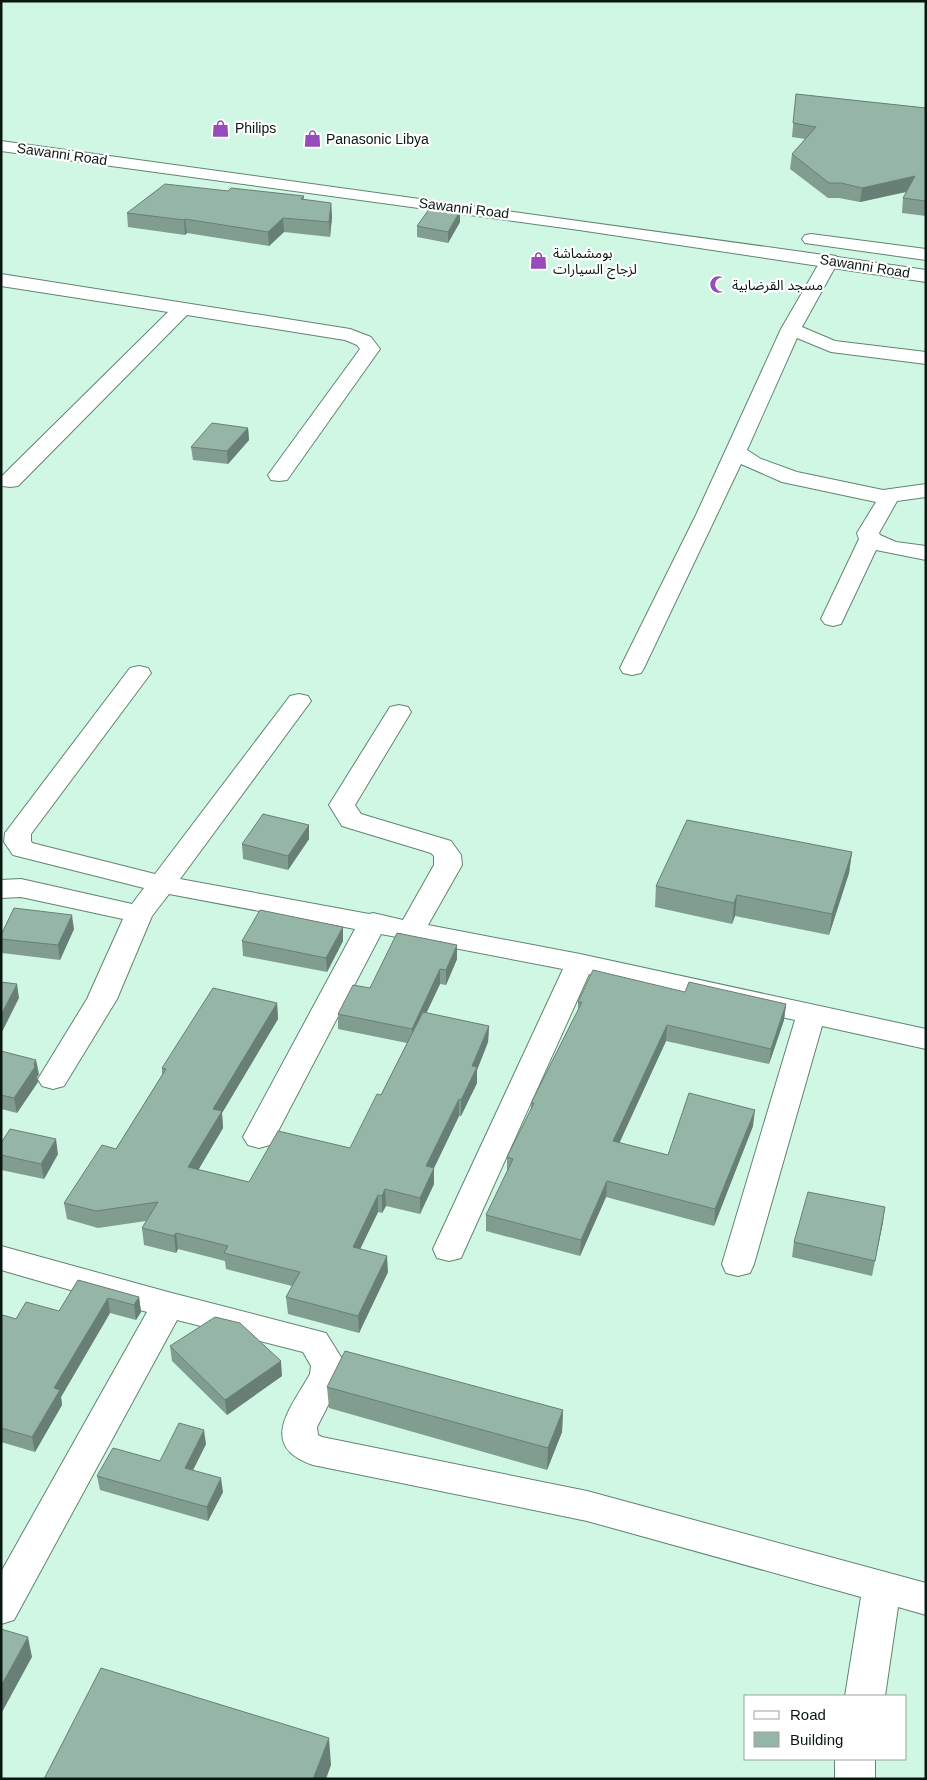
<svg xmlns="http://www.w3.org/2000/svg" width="927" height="1780" viewBox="0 0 927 1780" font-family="Arial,'Noto Sans Arabic',sans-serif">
	<rect width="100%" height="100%" fill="#d0f7e4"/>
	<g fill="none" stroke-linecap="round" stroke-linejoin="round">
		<defs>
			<g id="minor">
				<polygon points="830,255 836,256 839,260 802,327 835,341 926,352 926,364 831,352 797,338 747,450 761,459 797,472 883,490 926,484 926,497 897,501 879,533 880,535 896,542 926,546 926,560 876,550 841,624 833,626 825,624 821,619 859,539 857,533 876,502 782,482 741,464 644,668 641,673 632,675 623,673 620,668 696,515 781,329 821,260 824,256"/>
				<polygon points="1,274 350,329 371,337 380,349 287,480 279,481 271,480 268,475 360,349 357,345 345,340 187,315 18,486 10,487 2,486 2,476 168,312 1,286"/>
				<polygon points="139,666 148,668 151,673 31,834 31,841 32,843 155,874 290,696 299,694 308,696 311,701 180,879 369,914 373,913 403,920 434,865 434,856 431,853 342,826 329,805 390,707 399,705 408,707 411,712 355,805 361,814 451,841 461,855 462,865 428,925 580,954 926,1029 926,1049 822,1026 754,1264 750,1273 738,1276 726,1273 722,1264 795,1020 589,974 465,1249 461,1258 449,1261 437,1258 433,1249 563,969 381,934 275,1137 270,1145 259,1148 248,1145 243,1137 355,929 169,894 152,916 117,999 64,1086 53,1089 42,1086 38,1079 87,999 123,919 21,897 1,898 1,880 21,879 132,904 144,888 13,855 4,842 5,833 130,668"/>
				<path d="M1,1246L168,1292L326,1333L346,1365L344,1374L317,1427L318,1435L322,1437L587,1491L926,1583V1615L898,1607L885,1696H845L861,1597L587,1521L313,1465C257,1446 291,1408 310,1374L311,1366L303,1352L177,1320L14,1620L1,1624V1572L147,1312L1,1270Z"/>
				<rect x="835" y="1759" width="40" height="20"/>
			</g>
			<g id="highway">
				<polygon points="1,141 810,253 926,270 926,282 579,230 1,151"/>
				<polygon points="811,234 926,249 926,260 805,243 802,239 805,235"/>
			</g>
		</defs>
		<use href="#minor" stroke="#618474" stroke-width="2"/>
		<use href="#highway" stroke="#618474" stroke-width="2"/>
		<use href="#minor" fill="#fff" fill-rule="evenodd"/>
		<use href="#highway" fill="#fff" fill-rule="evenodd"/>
	</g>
	<g fill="#809d90">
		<polygon points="796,94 926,108 926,216 902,213 903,198 907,192 860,202 839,198 828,198 790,169 792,154 805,139 792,137"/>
		<polygon points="228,191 304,196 304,200 331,203 332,217 330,237 284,232 269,246 187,233 185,235 128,227 127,213"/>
		<polygon points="460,222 448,243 417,237 417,226"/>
		<polygon points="248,428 249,440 228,464 193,460 191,447"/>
		<polygon points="309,825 309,839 288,870 243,859 242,844"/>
		<polygon points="852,852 849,873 829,935 735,916 732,924 655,907 656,886"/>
		<polygon points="343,927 343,941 327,972 243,956 242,941"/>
		<polygon points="74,929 60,960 2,953 1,935"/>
		<polygon points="457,959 446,985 440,984 426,1013 489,1026 488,1042 477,1070 477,1083 461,1116 459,1116 434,1168 434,1184 420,1214 386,1206 382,1213 378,1212 360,1249 388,1272 359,1333 288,1314 286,1297 292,1286 226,1269 225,1261 178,1249 176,1253 144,1245 142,1228 146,1221 98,1228 67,1219 64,1203 116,1149 162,1075 162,1068 277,1003 278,1019 222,1113 223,1128 198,1170 249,1182 350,1148 381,1095 407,1043 338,1029 338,1014 370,988"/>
		<polygon points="685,992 786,1004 784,1020 769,1064 666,1041 619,1143 668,1155 753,1126 714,1226 606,1197 580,1256 486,1231 486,1215 507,1173 507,1157 531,1110 531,1103 578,1011 578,1002"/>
		<polygon points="1,1051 39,1074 37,1077 38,1082 17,1113 1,1109"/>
		<polygon points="1,1143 58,1154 44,1179 1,1170"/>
		<polygon points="883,1222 872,1276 792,1257 794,1242"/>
		<polygon points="78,1280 139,1297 141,1312 136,1320 110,1313 61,1397 62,1405 35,1452 1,1442 1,1317 16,1319 59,1311"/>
		<polygon points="170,1346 282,1376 227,1415 172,1361"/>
		<polygon points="327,1387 563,1410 562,1432 547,1470 329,1408"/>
		<polygon points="206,1444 193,1470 223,1492 208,1521 100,1490 97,1476 160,1461"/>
	</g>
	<g fill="#687f75">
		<polygon points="915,176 913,190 860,202 862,188"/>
		<polygon points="331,203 332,217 330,237 329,222"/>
		<polygon points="460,211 460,222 448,243 448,232"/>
		<polygon points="283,218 284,232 269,246 268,232"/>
		<polygon points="185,219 187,233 185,235 184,220"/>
		<polygon points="248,428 249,440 228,464 227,451"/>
		<polygon points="309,825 309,839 288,870 288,856"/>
		<polygon points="852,852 849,873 829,935 832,914"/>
		<polygon points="737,895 735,916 732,924 734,903"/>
		<polygon points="72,915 74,929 60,960 58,945"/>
		<polygon points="343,927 343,941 327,972 326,958"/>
		<polygon points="457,945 457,959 446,985 446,970"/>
		<polygon points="440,969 440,984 412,1044 412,1029"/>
		<polygon points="17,984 19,998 1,1034 1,1015"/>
		<polygon points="277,1003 278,1019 222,1113 223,1128 190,1184 188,1167 213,1109"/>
		<polygon points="786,1004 784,1020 769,1064 771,1049"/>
		<polygon points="667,1025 666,1041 613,1157 613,1141"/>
		<polygon points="489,1026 488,1042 477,1070 477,1083 461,1116 461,1100 472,1066"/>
		<polygon points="36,1060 39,1074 37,1077 38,1082 17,1113 14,1098"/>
		<polygon points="459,1099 459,1116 434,1168 434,1184 420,1214 420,1198 426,1166"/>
		<polygon points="755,1110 753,1126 714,1226 715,1209"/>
		<polygon points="56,1139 58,1154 44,1179 41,1164"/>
		<polygon points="607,1181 606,1197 580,1256 581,1240"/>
		<polygon points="385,1189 386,1206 382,1213 382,1196"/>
		<polygon points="378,1195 378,1212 353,1264 353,1247"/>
		<polygon points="885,1207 883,1222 872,1276 875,1261"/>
		<polygon points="176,1233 178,1249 176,1253 174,1236"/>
		<polygon points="387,1256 388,1272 359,1333 358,1316"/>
		<polygon points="139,1297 141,1312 136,1320 134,1305"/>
		<polygon points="108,1298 110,1313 61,1397 62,1405 35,1452 32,1437 54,1388"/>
		<polygon points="281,1361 282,1376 227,1415 225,1400"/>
		<polygon points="563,1410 562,1432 547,1470 548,1448"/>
		<polygon points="204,1430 206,1444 187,1482 185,1468"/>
		<polygon points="221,1478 223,1492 208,1521 207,1507"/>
		<polygon points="28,1637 32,1657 1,1714 1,1686"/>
		<polygon points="329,1738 331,1765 326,1779 313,1779"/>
	</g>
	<g fill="#95b6a7" stroke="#687f75">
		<polygon points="796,94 926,108 926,201 903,198 915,176 862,188 841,183 829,183 792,154 816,127 793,123"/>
		<polygon points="165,184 228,191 231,188 304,196 301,199 331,203 329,222 283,218 268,232 185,219 184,220 127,213"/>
		<polygon points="430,208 460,211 448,232 417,226"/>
		<polygon points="212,423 248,428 227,451 191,447"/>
		<polygon points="263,814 309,825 288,856 242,844"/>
		<polygon points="687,820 852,852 832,914 737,895 734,903 656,886"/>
		<polygon points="14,908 72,915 58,945 1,939 1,935"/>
		<polygon points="260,910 343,927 326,958 242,941"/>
		<polygon points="397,933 457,945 446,970 440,969 412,1029 338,1014 353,985 370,988"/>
		<polygon points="593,970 685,992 689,982 786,1004 771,1049 667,1025 613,1141 668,1155 689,1093 755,1110 715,1209 607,1181 581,1240 486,1215 513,1159 507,1157 534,1103 531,1103 582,1002 578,1002"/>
		<polygon points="1,982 17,984 1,1015"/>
		<polygon points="213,988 277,1003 213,1109 222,1111 188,1167 249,1182 278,1131 350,1148 377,1094 381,1095 423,1012 489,1026 472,1066 477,1067 461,1100 459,1099 426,1166 434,1168 420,1198 385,1189 382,1196 378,1195 353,1247 387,1256 358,1316 286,1297 300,1272 224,1253 228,1246 176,1233 174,1236 142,1228 158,1202 96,1211 64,1203 102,1145 116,1149 166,1069 162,1068"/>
		<polygon points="1,1051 36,1060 34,1063 35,1067 14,1098 1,1095"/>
		<polygon points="10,1129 56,1139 41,1164 1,1155 1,1143"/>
		<polygon points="808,1192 885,1207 875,1261 794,1242"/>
		<polygon points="78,1280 139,1297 134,1305 108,1298 54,1388 60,1390 32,1437 1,1428 1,1317 3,1315 16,1319 26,1302 59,1311"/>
		<polygon points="215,1317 240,1323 281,1361 225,1400 170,1346"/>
		<polygon points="345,1351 563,1410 548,1448 327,1387"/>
		<polygon points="179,1423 204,1430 185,1468 221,1478 207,1507 97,1476 113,1448 160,1461"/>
		<polygon points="1,1629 28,1637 1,1686"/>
		<polygon points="101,1668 329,1738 313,1779 44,1779"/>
	</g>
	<defs>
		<symbol id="shop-bare" viewBox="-9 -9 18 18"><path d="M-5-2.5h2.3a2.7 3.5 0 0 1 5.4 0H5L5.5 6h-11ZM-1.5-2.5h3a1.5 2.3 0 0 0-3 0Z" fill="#984bbc" stroke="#fff" stroke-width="2.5" paint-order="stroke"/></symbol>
		<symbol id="mosque-bare" viewBox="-9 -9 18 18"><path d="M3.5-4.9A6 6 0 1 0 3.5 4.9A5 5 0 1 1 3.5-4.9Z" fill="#984bbc" stroke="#fff" stroke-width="2.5" paint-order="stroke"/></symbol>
	</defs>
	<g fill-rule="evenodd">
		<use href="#shop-bare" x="208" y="116" width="25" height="25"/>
		<use href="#shop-bare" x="300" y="126" width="25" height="25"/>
		<use href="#shop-bare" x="526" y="248" width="25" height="25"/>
		<use href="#mosque-bare" x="706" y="272" width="25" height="25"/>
	</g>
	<g text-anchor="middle" stroke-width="4.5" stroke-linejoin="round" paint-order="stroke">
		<g font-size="14" fill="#091711" stroke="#fff" text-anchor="start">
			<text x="235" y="133">Philips</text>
			<text x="326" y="144">Panasonic Libya</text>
			<text x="553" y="258">بومشماشة<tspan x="553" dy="16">لزجاج السيارات</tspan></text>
			<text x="732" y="290">مسجد القرضابية</text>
		</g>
		<g font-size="14" fill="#091711" stroke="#fff">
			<text transform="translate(62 154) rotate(8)" y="5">Sawanni Road</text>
			<text transform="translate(464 208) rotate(7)" y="5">Sawanni Road</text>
			<text transform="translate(865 266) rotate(9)" y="5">Sawanni Road</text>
		</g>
	</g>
	<rect width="927" height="1780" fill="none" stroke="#091711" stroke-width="5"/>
	<rect x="744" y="1695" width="162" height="65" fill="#ffffff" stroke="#9da2a0"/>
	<rect x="754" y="1711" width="25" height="8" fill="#ffffff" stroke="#9da2a0"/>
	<text x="790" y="1720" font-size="15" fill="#091711">Road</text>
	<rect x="754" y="1732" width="25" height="15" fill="#95b6a7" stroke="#9da2a0"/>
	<text x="790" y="1745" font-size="15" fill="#091711">Building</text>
</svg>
